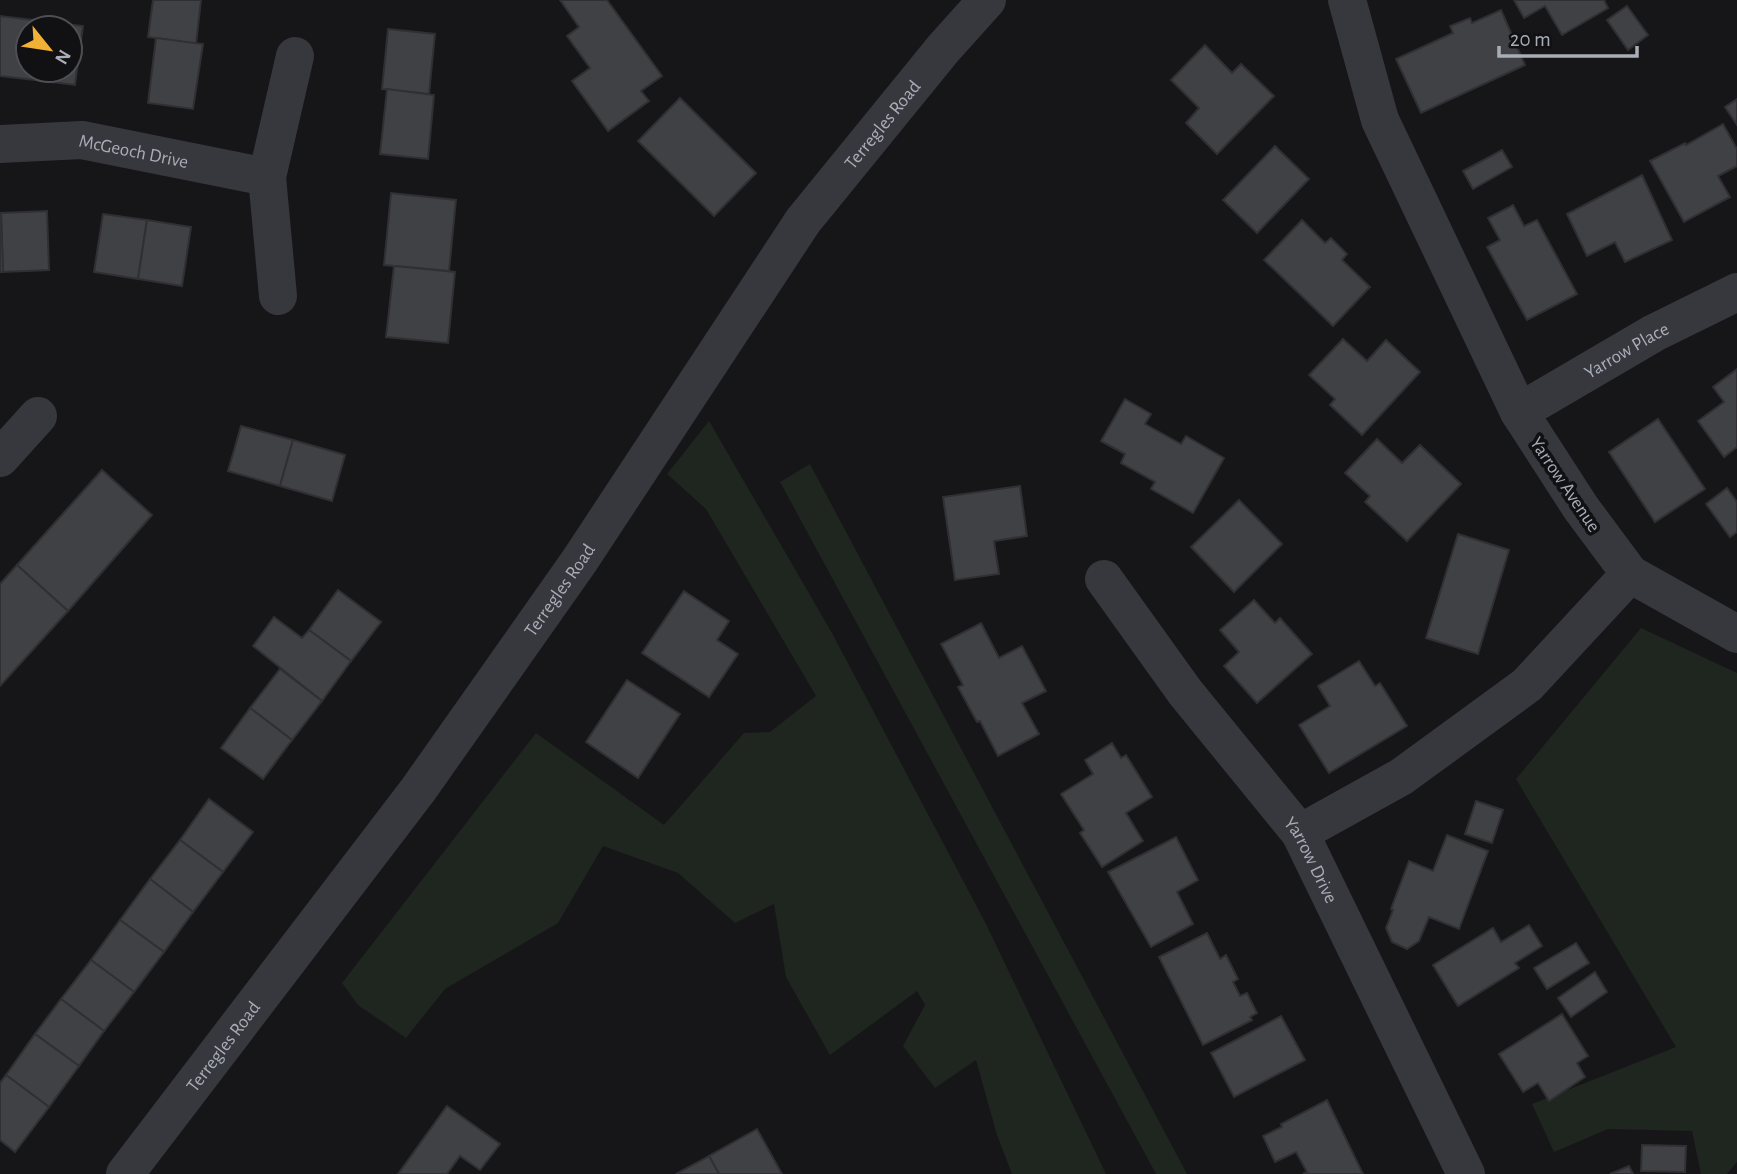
<svg xmlns="http://www.w3.org/2000/svg" width="1737" height="1174" viewBox="0 0 1737 1174" font-family="'Alegreya Sans',sans-serif">
	<rect width="100%" height="100%" fill="#161618"/>
	<g fill="#1e261f">
		<polygon points="709,421 832,633 985,922 1106,1174 1012,1174 997,1135 976,1060 935,1088 903,1046 925,1005 917,991 830,1055 786,977 774,904 735,923 678,873 603,846 558,923 445,989 406,1038 358,1005 342,983 536,733 664,825 744,733 770,732 816,696 706,509 667,474"/>
		<polygon points="810,464 1187,1174 1156,1174 780,482"/>
		<polygon points="1641,628 1737,673 1737,1162 1727,1174 1701,1174 1692,1131 1608,1129 1554,1152 1532,1104 1676,1047 1516,779"/>
	</g>
	<g fill="#404145" stroke="#303034" stroke-width="2">
		<polygon points="153,0 201,0 196,44 148,37"/>
		<polygon points="560,0 607,0 662,76 641,91 649,101 608,131 572,81 590,68 567,36 579,27"/>
		<polygon points="1514,0 1604,0 1608,8 1562,35 1545,6 1524,18"/>
		<polygon points="1627,6 1648,35 1628,50 1607,20"/>
		<polygon points="1501,10 1525,65 1421,113 1396,59 1453,33 1450,26 1470,18 1472,23"/>
		<polygon points="0,16 42,21 41,28 28,28 28,70 35,70 34,80 0,76"/>
		<polygon points="42,21 83,26 75,85 34,80 35,70 70,70 70,28 41,28"/>
		<polygon points="388,29 435,34 429,94 382,89"/>
		<polygon points="156,38 203,44 193,109 148,103"/>
		<polygon points="1205,45 1232,73 1241,64 1274,96 1217,154 1186,123 1199,108 1171,80"/>
		<polygon points="387,89 434,95 428,159 380,154"/>
		<polygon points="680,98 756,173 714,216 638,141"/>
		<polygon points="1737,99 1737,125 1725,107"/>
		<polygon points="1723,124 1737,149 1737,166 1718,176 1730,197 1684,222 1650,161 1685,143 1686,145"/>
		<polygon points="1275,146 1309,179 1257,233 1223,200"/>
		<polygon points="1502,150 1512,167 1473,189 1463,171"/>
		<polygon points="1642,175 1672,240 1625,262 1615,242 1587,256 1567,214"/>
		<polygon points="391,193 456,200 449,271 384,265"/>
		<polygon points="1513,205 1524,226 1537,220 1577,294 1527,320 1487,247 1500,240 1488,218"/>
		<polygon points="47,211 49,270 3,272 1,213"/>
		<polygon points="1,213 3,272 0,272 0,213"/>
		<polygon points="103,214 147,220 138,279 94,272"/>
		<polygon points="147,220 191,227 182,286 138,279"/>
		<polygon points="1302,220 1325,243 1331,238 1347,254 1342,260 1370,287 1333,326 1264,260"/>
		<polygon points="394,266 455,272 448,343 386,337"/>
		<polygon points="1343,339 1367,361 1386,340 1420,372 1362,435 1330,405 1335,399 1309,375"/>
		<polygon points="1737,369 1737,447 1724,457 1698,421 1724,402 1713,387"/>
		<polygon points="1125,399 1151,414 1145,424 1181,444 1186,436 1224,458 1193,513 1151,489 1155,482 1121,463 1125,454 1101,441"/>
		<polygon points="1658,419 1705,489 1655,522 1609,452"/>
		<polygon points="241,426 293,440 280,486 228,471"/>
		<polygon points="1377,439 1402,463 1420,445 1461,484 1407,541 1365,502 1370,496 1345,473"/>
		<polygon points="293,440 345,455 332,501 280,486"/>
		<polygon points="102,470 152,515 68,611 17,565"/>
		<polygon points="1020,486 1027,536 994,541 999,574 955,580 943,497"/>
		<polygon points="1727,488 1737,502 1737,532 1730,537 1706,504"/>
		<polygon points="1239,500 1282,544 1234,592 1191,547"/>
		<polygon points="1458,534 1509,550 1478,654 1426,638"/>
		<polygon points="17,565 68,611 0,686 0,584"/>
		<polygon points="338,590 381,622 351,661 309,630"/>
		<polygon points="684,591 729,621 717,640 738,654 709,697 642,653"/>
		<polygon points="1254,600 1275,623 1280,618 1312,654 1257,703 1224,666 1239,652 1220,630"/>
		<polygon points="274,617 302,638 309,630 351,661 322,701 253,646"/>
		<polygon points="981,623 999,658 1022,646 1046,691 1022,703 1039,734 998,756 980,721 977,722 958,687 963,685 941,644"/>
		<polygon points="1359,661 1375,686 1380,683 1407,726 1329,773 1299,725 1330,706 1318,686"/>
		<polygon points="280,669 322,701 292,740 250,708"/>
		<polygon points="627,680 680,714 638,778 586,742"/>
		<polygon points="250,708 292,740 263,779 221,748"/>
		<polygon points="1112,743 1121,758 1126,755 1152,797 1126,813 1143,841 1102,867 1080,833 1084,830 1061,794 1093,774 1085,760"/>
		<polygon points="209,799 253,832 223,872 180,840"/>
		<polygon points="1476,801 1503,810 1492,843 1465,834"/>
		<polygon points="1447,835 1488,851 1459,929 1429,917 1419,941 1407,949 1392,942 1386,928 1393,910 1391,909 1409,861 1433,871"/>
		<polygon points="1176,837 1198,880 1177,892 1193,924 1151,947 1108,872"/>
		<polygon points="180,840 223,872 193,912 150,879"/>
		<polygon points="150,879 193,912 164,952 120,920"/>
		<polygon points="120,920 164,952 134,992 91,960"/>
		<polygon points="1529,925 1542,946 1515,963 1519,968 1458,1006 1433,965 1493,928 1501,942"/>
		<polygon points="1207,933 1220,959 1226,955 1238,979 1233,982 1240,996 1247,993 1257,1013 1250,1017 1252,1020 1203,1045 1159,957"/>
		<polygon points="1576,943 1589,963 1547,989 1534,968"/>
		<polygon points="91,960 134,992 104,1031 61,999"/>
		<polygon points="1595,972 1607,992 1571,1017 1558,998"/>
		<polygon points="61,999 104,1031 79,1066 35,1034"/>
		<polygon points="1562,1014 1588,1056 1577,1063 1585,1077 1549,1101 1538,1083 1523,1092 1499,1054"/>
		<polygon points="1281,1016 1305,1060 1234,1097 1211,1053"/>
		<polygon points="35,1034 79,1066 49,1107 6,1075"/>
		<polygon points="6,1075 49,1107 15,1152 0,1140 0,1083"/>
		<polygon points="1327,1100 1363,1174 1303,1174 1307,1172 1296,1152 1275,1162 1263,1136 1282,1127 1281,1124"/>
		<polygon points="447,1106 500,1144 480,1170 460,1156 447,1174 398,1174"/>
		<polygon points="757,1129 782,1174 719,1174 709,1156"/>
		<polygon points="1642,1145 1686,1146 1685,1172 1641,1171"/>
		<polygon points="709,1156 719,1174 676,1174"/>
		<polygon points="1629,1166 1633,1174 1610,1174"/>
	</g>
	<g fill="none" stroke-linecap="round" stroke-linejoin="round">
		<g stroke="#37383d" stroke-width="38">
			<path id="s1" d="M0,144L82,140L267,177"/>
			<polyline points="278,296 267,177 295,56"/>
			<path id="s2" d="M1519,412L1654,333L1737,292"/>
			<polyline points="0,458 38,416"/>
			<polyline points="1630,574 1737,634"/>
			<path id="s3" d="M1104,579L1185,692L1300,833L1466,1174"/>
			<polyline points="1300,833 1401,777 1527,685 1630,574 1581,508 1519,412 1380,120 1347,0"/>
			<path id="s4" d="M125,1174L418,790L580,560L803,221L943,49L987,0"/>
		</g>
	</g>
	<g text-anchor="middle" stroke-width="7" stroke-linejoin="round" paint-order="stroke">
		<g font-size="19" fill="#a8adb8" stroke="#111113">
			<text dy="7" stroke="none"><textPath href="#s4" startOffset="1295">Terregles Road</textPath></text>
			<text dy="7" stroke="none"><textPath href="#s1" startOffset="135">McGeoch Drive</textPath></text>
			<text dy="7" stroke="none"><textPath href="#s2" startOffset="124">Yarrow Place</textPath></text>
			<text transform="translate(1566 484) rotate(56)" y="7">Yarrow Avenue</text>
			<text dy="7" stroke="none"><textPath href="#s4" startOffset="728">Terregles Road</textPath></text>
			<text dy="7" stroke="none"><textPath href="#s3" startOffset="350">Yarrow Drive</textPath></text>
			<text dy="7" stroke="none"><textPath href="#s4" startOffset="161">Terregles Road</textPath></text>
		</g>
	</g>
	<g transform="translate(49 49) rotate(120)"><circle r="33" fill="#111113" stroke="#4d4f55" stroke-width="2"/>
	<path d="M0-5L12 26L0 18L-12 26Z" fill="#f2b134"/>
	<text y="-10" font-size="19" font-weight="bold" text-anchor="middle" fill="#a8adb8">N</text>
	</g>
	<path d="M1499 46v10h138v-10" fill="none" stroke="#a8adb8" stroke-width="3.5"/>
	<text x="1510" y="46" font-size="21" fill="#a8adb8" stroke="#111113" stroke-width="5" paint-order="stroke">20 m</text>
</svg>
